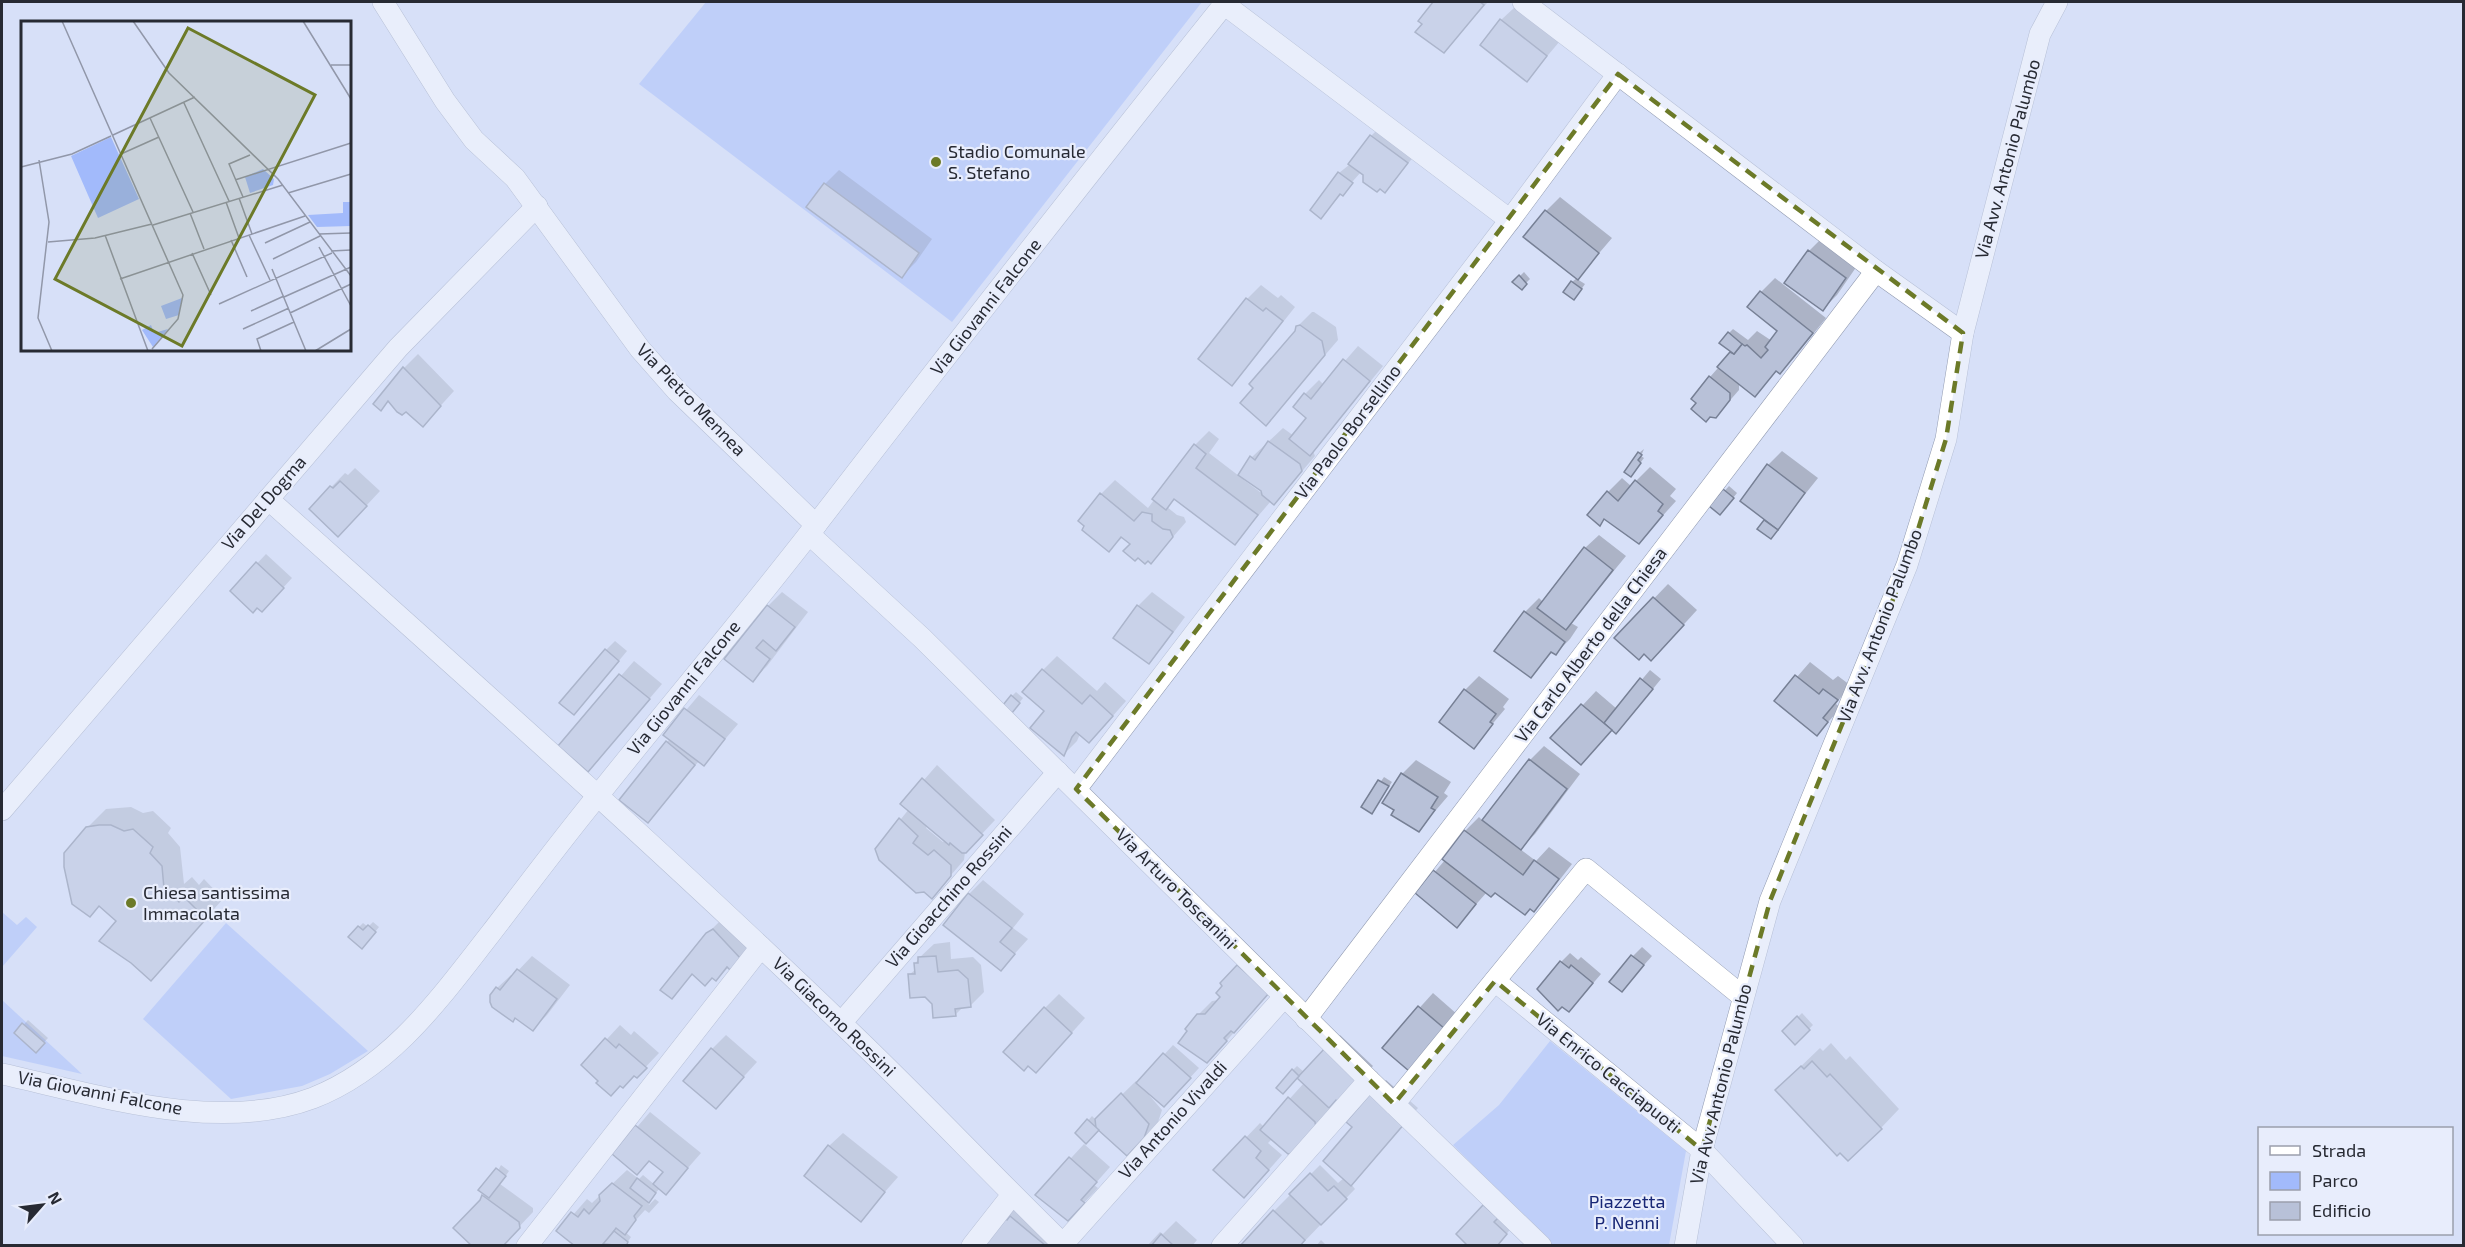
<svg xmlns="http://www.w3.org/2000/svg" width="2465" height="1247" viewBox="0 0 2465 1247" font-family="'Exo 2',sans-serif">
	<rect width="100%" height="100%" fill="#d7e0f8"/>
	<g fill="#a2bafb">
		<polygon points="706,2 1202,2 952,322 639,84"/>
		<polygon points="2,912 17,925 26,917 37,927 2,967"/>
		<polygon points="226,923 368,1051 330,1074 302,1086 231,1099 143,1019"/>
		<polygon points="2,1000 82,1074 2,1056"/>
		<polygon points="1550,1041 1686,1151 1669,1245 1552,1245 1453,1145 1499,1105"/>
	</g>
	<g fill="#0003" fill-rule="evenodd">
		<polygon points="1435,2 1488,2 1444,51 1420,21"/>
		<polygon points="1515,7 1560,41 1527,80 1501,20"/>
		<polygon points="1385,122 1421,148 1385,191 1361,172 1321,217 1339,173 1349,165 1371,136"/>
		<polygon points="839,170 932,239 916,262 902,276 825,184"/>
		<polygon points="1560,197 1612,238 1577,279 1585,284 1578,294 1572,282 1577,278 1546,211"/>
		<polygon points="1823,237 1859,263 1837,295 1823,309 1809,251"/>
		<polygon points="1524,272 1530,279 1521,288 1514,282"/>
		<polygon points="1775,278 1826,318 1794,358 1780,372 1778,370 1755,395 1739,382 1739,390 1725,406 1710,377 1733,351 1729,333 1733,329 1748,340 1757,331 1772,341 1779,331 1761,292"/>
		<polygon points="1261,285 1278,298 1281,295 1295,307 1245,370 1231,384 1200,359 1247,299"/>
		<polygon points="1312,312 1314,312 1336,327 1338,340 1266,424 1297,327"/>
		<path d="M1358,346L1383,366L1313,451L1315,456L1287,489L1271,501L1235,543L1176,498L1167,507L1177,515L1184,517L1186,522L1151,562L1123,537L1109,550L1101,494L1115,480L1148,508L1195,445L1209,431L1219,439L1209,453L1239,476L1252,457L1283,428L1294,436L1308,418L1305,394L1319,380L1324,385ZM1245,478L1263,490L1264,495L1244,480Z"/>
		<polygon points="418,354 454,391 423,425 406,410 389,400 381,409 404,368"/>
		<polygon points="1644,449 1641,456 1644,458 1634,471 1639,453"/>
		<polygon points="1782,451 1818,478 1774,533 1759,529 1766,519 1768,465"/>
		<polygon points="1650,467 1676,489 1670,496 1676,501 1639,542 1606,518 1600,524 1608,492 1622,478 1631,486"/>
		<polygon points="355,468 380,491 352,521 311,508 345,473 348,475"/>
		<polygon points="1729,486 1737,493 1724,509 1711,506"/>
		<polygon points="1599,535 1626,556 1571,623 1578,627 1570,639 1556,653 1553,651 1531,677 1525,612 1539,598 1543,602 1585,548"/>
		<polygon points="266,554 292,578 271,601 232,590"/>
		<polygon points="1668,584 1697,610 1665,645 1645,652 1616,638"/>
		<polygon points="782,592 808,612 767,666 753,680 726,659 768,606"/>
		<polygon points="1152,592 1185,617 1162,648 1149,662 1138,606"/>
		<polygon points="615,641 627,651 583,704 606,650"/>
		<polygon points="1057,656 1097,691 1105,682 1126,701 1103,727 1080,734 1077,741 1064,754 1046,711 1043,670"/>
		<polygon points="634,661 662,684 588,770 560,746"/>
		<polygon points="1810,662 1833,680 1838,676 1850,685 1836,704 1841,708 1817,734 1776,701"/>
		<polygon points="1650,670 1661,679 1625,723 1613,729 1581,763 1552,738 1596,691 1617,709"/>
		<polygon points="1479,676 1509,699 1503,707 1505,709 1473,747 1465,690"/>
		<polygon points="1016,692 1023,698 1016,707 1012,696"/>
		<polygon points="699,695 738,724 704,764 699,761 647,821 667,742 670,739 665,735"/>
		<polygon points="1544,746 1580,774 1535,834 1520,849 1536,861 1549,847 1572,864 1547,896 1534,910 1495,891 1487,892 1457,926 1417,893 1445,860 1465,831 1479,817 1483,821 1530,760"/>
		<polygon points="1416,760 1451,782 1444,793 1448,796 1419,830 1402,774"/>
		<path d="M937,765L995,820L965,852L964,860L932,897L877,849L909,809L903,804ZM928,825L945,840L943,842L926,828Z"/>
		<polygon points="1384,777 1392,782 1372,812 1363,807"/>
		<polygon points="131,807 143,813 153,811 171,828 168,833 180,847 184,884 192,877 199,885 204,879 223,899 151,979 118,920 100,905 90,915 87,828 106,809"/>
		<polygon points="983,880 1024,914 1013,928 1028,939 1001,969 969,894"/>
		<polygon points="722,919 754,944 716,979 712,976 694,973 672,997 707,934"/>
		<polygon points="373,922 379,927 366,943 359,927 363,923 368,927"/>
		<polygon points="950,942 951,959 973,957 981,965 984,992 970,1006 964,1006 955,1015 934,1004 909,975 916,969 915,964 919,958 934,944"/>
		<polygon points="1642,947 1652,956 1622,990 1633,956"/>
		<polygon points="1252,952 1282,979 1221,1047 1198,1015 1212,1001 1219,1000 1238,966"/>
		<polygon points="1570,953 1578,960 1581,957 1601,974 1578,1001 1562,1005 1558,1009 1546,999 1561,962"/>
		<polygon points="532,956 570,985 547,1015 533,1029 497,988 511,975 513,976"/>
		<polygon points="1433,993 1458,1015 1423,1055 1384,1047"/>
		<polygon points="1059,994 1085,1018 1050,1057 1029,1064 1045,1008"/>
		<polygon points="1802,1013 1813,1025 1795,1043 1784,1031"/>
		<polygon points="28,1020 48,1038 36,1051 16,1033"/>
		<polygon points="620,1025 631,1035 634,1031 659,1053 637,1076 583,1065"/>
		<polygon points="726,1035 757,1062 716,1107 712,1049"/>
		<polygon points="1340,1035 1373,1066 1339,1101 1336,1099 1328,1107 1330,1112 1307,1137 1272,1139 1268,1143 1282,1155 1258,1182 1215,1170 1260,1123 1264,1127 1304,1083 1293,1070 1297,1066 1304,1072"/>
		<polygon points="1831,1043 1846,1060 1850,1056 1899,1109 1881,1128 1840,1151 1796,1071 1820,1048 1823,1051"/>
		<polygon points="1173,1045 1199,1068 1173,1096 1149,1095 1162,1110 1158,1122 1141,1140 1099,1128 1077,1133 1092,1116 1096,1120 1136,1081 1138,1083"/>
		<polygon points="1386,1080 1418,1108 1351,1184 1355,1189 1300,1246 1274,1211 1320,1165 1338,1183 1344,1178 1354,1127 1372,1094"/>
		<polygon points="650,1112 701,1153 666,1193 660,1188 648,1202 649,1205 655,1199 659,1202 649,1213 645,1210 625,1232 631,1237 625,1246 605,1244 603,1246 559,1231 587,1199 592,1203 627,1170 639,1179 643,1175 655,1185 665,1172 650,1160 637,1173 614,1154"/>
		<polygon points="843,1133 898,1177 860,1220 829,1146"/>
		<polygon points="1084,1144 1110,1167 1094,1185 1098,1188 1082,1205 1037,1195"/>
		<polygon points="501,1165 509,1171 500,1184 533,1208 533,1212 501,1246 482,1200"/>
		<polygon points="1493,1197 1515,1224 1496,1246 1484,1206"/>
		<polygon points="1018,1204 1070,1246 982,1246"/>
		<polygon points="1176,1221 1197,1240 1192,1246 1147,1246 1160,1232 1163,1234"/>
		<polygon points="1321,1240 1327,1246 1316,1246"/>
	</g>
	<g fill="#b8c1d8" stroke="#778095" stroke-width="1.5">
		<polygon points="1433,2 1480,2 1484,5 1444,53 1415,32 1422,24 1418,21"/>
		<polygon points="1500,19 1547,56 1527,82 1480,45"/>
		<polygon points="1370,135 1408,163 1385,193 1380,189 1377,192 1363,182 1363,175 1348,164"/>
		<polygon points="1338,172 1353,183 1343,196 1340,194 1321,219 1310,210"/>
		<polygon points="824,183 919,253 902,278 806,207"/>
		<polygon points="1545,210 1599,253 1578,280 1523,237"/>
		<polygon points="1808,250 1846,278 1823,311 1784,283"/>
		<polygon points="1519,275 1527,284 1522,290 1512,282"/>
		<polygon points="1571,281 1582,289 1574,300 1563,292"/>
		<polygon points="1760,291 1813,333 1780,374 1776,371 1755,397 1717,367 1730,352 1734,354 1742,344 1745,346 1747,345 1761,358 1768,350 1765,347 1777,331 1747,307"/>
		<polygon points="1246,298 1263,311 1266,308 1283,321 1232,386 1198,359"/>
		<polygon points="1300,325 1322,341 1325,355 1266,426 1240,403 1253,388 1249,384 1295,331 1296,326"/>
		<polygon points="1728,332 1742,344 1734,354 1719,343"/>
		<polygon points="1343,359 1370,381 1310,456 1289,439 1306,418 1293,407 1304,393 1311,399"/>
		<polygon points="403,367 441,406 423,427 406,412 402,415 397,412 388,401 381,411 373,404"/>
		<polygon points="1709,376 1730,393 1730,400 1716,418 1710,417 1706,422 1691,409 1696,403 1691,399"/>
		<polygon points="1268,441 1300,464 1302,471 1274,505 1262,495 1261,491 1238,475 1250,456 1255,460"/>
		<polygon points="1194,444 1206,454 1196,468 1258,515 1235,545 1174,499 1166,510 1152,499"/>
		<polygon points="1638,452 1642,455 1638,460 1641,463 1631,477 1624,472"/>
		<polygon points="1767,464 1805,493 1778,530 1740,501"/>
		<polygon points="1635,480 1663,504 1658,511 1663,515 1639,544 1604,519 1600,526 1587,515 1607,491 1618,501"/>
		<polygon points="340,481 367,506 338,537 309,509 330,486 333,488"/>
		<polygon points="1723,489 1734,498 1720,515 1709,506"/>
		<polygon points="1100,493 1134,521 1142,512 1152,514 1152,521 1163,529 1170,530 1173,537 1151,564 1148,561 1145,564 1138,558 1135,561 1123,551 1130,544 1121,537 1109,552 1082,530 1084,526 1078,521"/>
		<polygon points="1764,520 1778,530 1771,539 1757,529"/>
		<polygon points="1584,547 1613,570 1566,630 1537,608"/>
		<polygon points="256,562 284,588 262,612 257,608 253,613 230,591"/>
		<polygon points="1653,597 1684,625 1651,661 1644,654 1639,660 1614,638"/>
		<polygon points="767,605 795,627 776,651 763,640 756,648 770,659 753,682 724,659"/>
		<polygon points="1137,605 1173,632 1149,664 1113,638"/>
		<polygon points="1524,611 1565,642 1556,655 1551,652 1531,678 1494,651"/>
		<polygon points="605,649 619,661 574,715 559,703"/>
		<polygon points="1042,669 1082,704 1090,695 1113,716 1089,743 1076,732 1072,737 1064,756 1030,728 1044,711 1022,692"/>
		<polygon points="619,674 650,699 588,772 558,746"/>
		<polygon points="1795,675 1819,694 1823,689 1838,700 1823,718 1828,722 1817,736 1774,701"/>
		<polygon points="1640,678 1653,689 1616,734 1604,723"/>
		<polygon points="1464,689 1496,714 1490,722 1493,724 1474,749 1439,722"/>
		<polygon points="1011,695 1020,703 1012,713 1003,705"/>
		<polygon points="1581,704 1612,730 1581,765 1550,738"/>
		<polygon points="684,708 725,739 704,766 663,735"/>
		<polygon points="666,741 695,765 648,823 619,800"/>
		<polygon points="1529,759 1567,789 1521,850 1482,820"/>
		<polygon points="1401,773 1438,797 1431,808 1435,810 1419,832 1391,815 1394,810 1382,803"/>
		<polygon points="922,778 983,835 966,853 962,853 950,843 949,845 900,804"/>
		<polygon points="1378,780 1389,786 1372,814 1361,807"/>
		<polygon points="899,818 918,836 913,843 928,855 934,850 951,865 951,876 932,899 924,892 916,893 879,860 875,849"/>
		<polygon points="99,825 111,825 124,831 133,829 153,847 150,853 162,866 165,900 172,894 179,902 184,897 206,919 151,981 131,963 99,941 116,921 99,906 90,917 72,904 64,867 64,853 86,827"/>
		<polygon points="1464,830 1523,875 1534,860 1559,879 1534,912 1530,909 1525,915 1495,893 1491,897 1442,859"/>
		<polygon points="1433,870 1476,904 1457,928 1415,893"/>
		<polygon points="968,893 1012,928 1000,942 1015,954 1001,971 943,925"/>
		<polygon points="368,925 376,932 362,949 348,937 358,926 363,930"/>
		<polygon points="713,929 741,959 730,970 727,967 716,981 712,978 705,986 692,974 672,999 660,990 706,933"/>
		<polygon points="1631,955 1644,965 1622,992 1609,982"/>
		<polygon points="936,956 938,972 958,970 968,979 971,1007 955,1009 956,1016 933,1018 932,1004 925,997 910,998 908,974 915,974 914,963 918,963 918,957"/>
		<polygon points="1560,961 1569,968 1571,965 1593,983 1569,1012 1562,1007 1558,1011 1537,989"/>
		<polygon points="1237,965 1269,993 1234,1033 1231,1031 1224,1038 1227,1041 1207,1063 1178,1043 1187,1031 1185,1029 1197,1014 1205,1014 1220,997 1216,993 1222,986 1220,983"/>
		<polygon points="517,969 557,999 533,1031 515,1018 513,1022 492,1007 490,1002 490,995 496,987 500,990"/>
		<polygon points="1418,1006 1445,1029 1409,1071 1382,1048"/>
		<polygon points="1044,1007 1072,1033 1036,1073 1028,1066 1024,1071 1003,1052"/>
		<polygon points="1797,1016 1810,1030 1795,1045 1782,1031"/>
		<polygon points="22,1023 45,1043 36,1053 14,1033"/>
		<polygon points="605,1038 616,1048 619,1044 647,1068 637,1078 634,1076 623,1088 620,1086 611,1096 596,1083 598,1081 581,1065"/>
		<polygon points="711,1048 744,1077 716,1109 683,1081"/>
		<polygon points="1325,1048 1360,1081 1339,1103 1336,1100 1329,1108 1297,1078"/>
		<polygon points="1163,1053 1191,1078 1164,1107 1136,1083"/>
		<polygon points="1812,1061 1827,1077 1830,1074 1882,1129 1848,1161 1840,1153 1837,1156 1775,1090 1801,1066 1804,1069"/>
		<polygon points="1292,1069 1299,1076 1283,1094 1276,1088"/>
		<polygon points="1121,1093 1149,1124 1144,1138 1127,1156 1096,1128 1095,1119"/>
		<polygon points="1371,1093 1405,1123 1351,1186 1323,1161 1352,1127 1346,1122"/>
		<polygon points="1288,1097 1315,1122 1316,1128 1293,1153 1288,1154 1260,1130"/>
		<polygon points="1087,1119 1099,1130 1086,1144 1075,1133"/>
		<polygon points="635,1125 688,1168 666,1195 653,1184 663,1172 649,1161 637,1175 612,1154"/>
		<polygon points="1245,1136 1261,1151 1256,1158 1269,1170 1244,1198 1213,1170"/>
		<polygon points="828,1145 885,1192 861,1222 804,1176"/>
		<polygon points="1069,1157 1097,1182 1081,1200 1085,1203 1068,1221 1035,1195"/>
		<polygon points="496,1168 506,1176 489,1198 478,1190"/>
		<polygon points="1310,1173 1328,1191 1334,1186 1347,1199 1321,1225 1289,1194"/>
		<polygon points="637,1178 656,1193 649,1203 630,1188"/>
		<polygon points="612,1183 642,1206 634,1216 636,1220 625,1235 616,1228 603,1246 575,1246 556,1231 571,1212 578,1217 584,1209 589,1214 600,1201 599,1195"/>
		<polygon points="482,1195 519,1222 520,1228 503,1246 472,1246 453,1228 480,1200"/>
		<polygon points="1483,1205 1498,1218 1494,1222 1507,1234 1497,1246 1468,1246 1456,1234"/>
		<polygon points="1273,1210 1305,1240 1300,1246 1240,1246"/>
		<polygon points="1010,1216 1046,1246 980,1246 1003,1217 1007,1220"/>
		<polygon points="614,1231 628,1242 626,1246 603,1244"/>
		<polygon points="1161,1234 1174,1246 1151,1246"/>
	</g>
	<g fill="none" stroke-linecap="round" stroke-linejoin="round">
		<defs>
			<g id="minor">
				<polyline points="383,2 445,101 474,140 515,178 640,349 677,391 816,525"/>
				<polyline points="1523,2 1876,271 1963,333"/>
				<polyline points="1224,4 1510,220"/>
				<path d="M268,499C461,672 656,845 843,1025C919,1097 990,1173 1065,1246"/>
				<polyline points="809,534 922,638 1369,1080 1541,1246"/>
				<polyline points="1076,789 1510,220 1618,74"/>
				<polyline points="2,810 398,348 537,206"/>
				<polyline points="1495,981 1702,1150 1793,1246"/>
				<polyline points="1306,1019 1876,271"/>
				<polyline points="841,1023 1058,772"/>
				<path d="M2,1074C98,1095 217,1134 313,1098C392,1067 440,998 491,933C528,885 565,835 604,788C672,703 742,620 809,534C946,356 1085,178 1226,2"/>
				<polyline points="1394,1104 1586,869 1742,996"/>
				<polyline points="1063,1244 1284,997"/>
				<polyline points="527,1246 761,947"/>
				<polyline points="972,1246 1012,1195"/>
				<polyline points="1222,1246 1369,1080"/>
				<polyline points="1685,1246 1702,1150 1770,901 1907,565 1946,439 1963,333 2040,34 2057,2"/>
			</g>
		</defs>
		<use href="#minor" stroke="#919ab0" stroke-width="22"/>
		<use href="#minor" stroke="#fff" stroke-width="21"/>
	</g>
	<path d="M0 0H2465V1247H0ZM1618,74L1963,333L1946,439L1907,565L1770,901L1702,1150L1495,981L1394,1104L1076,789Z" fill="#d7e0f8" fill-opacity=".55" fill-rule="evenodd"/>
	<path fill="none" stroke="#6c7a28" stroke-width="4.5" stroke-dasharray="12 8" stroke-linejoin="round" d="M1618,74L1963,333L1946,439L1907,565L1770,901L1702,1150L1495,981L1394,1104L1076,789Z"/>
	<g fill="#6c7a28" stroke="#e8edfc" stroke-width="2">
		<circle cx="936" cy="162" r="6"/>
		<circle cx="131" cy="903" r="6"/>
	</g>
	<g text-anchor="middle" stroke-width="4.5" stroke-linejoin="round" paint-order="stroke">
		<g font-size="18" fill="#272a33" stroke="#e8edfc" text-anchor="start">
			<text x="948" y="158">Stadio Comunale<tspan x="948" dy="21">S. Stefano</tspan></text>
			<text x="143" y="899">Chiesa santissima<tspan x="143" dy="21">Immacolata</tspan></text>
		</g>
		<g font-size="18" fill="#272a33" stroke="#e8edfc">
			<text transform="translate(2008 159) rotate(-75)" y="6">Via Avv. Antonio Palumbo</text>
			<text transform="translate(986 307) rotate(-52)" y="6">Via Giovanni Falcone</text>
			<text transform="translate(691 400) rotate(46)" y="6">Via Pietro Mennea</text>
			<text transform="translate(1348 432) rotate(-53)" y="6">Via Paolo Borsellino</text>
			<text transform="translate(264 503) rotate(-49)" y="6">Via Del Dogma</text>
			<text transform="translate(1880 626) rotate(-69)" y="6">Via Avv. Antonio Palumbo</text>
			<text transform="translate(1591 645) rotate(-53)" y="6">Via Carlo Alberto della Chiesa</text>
			<text transform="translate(684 688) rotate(-51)" y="6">Via Giovanni Falcone</text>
			<text transform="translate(1176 889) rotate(45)" y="6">Via Arturo Toscanini</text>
			<text transform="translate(949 897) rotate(-49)" y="6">Via Gioacchino Rossini</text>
			<text transform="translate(834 1017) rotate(44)" y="6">Via Giacomo Rossini</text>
			<text transform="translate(1608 1073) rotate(39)" y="6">Via Enrico Cacciapuoti</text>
			<text transform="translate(1721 1084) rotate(-76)" y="6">Via Avv. Antonio Palumbo</text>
			<text transform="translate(100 1093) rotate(11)" y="6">Via Giovanni Falcone</text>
			<text transform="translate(1173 1120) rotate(-48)" y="6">Via Antonio Vivaldi</text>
		</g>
		<g font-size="18" fill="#182776" stroke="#e8edfc">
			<text x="1627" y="1208">Piazzetta<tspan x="1627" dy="21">P. Nenni</tspan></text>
		</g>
	</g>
	<g transform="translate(21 21)">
		<rect width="330" height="330" fill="#d7e0f8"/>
		<path d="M90,116L118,178L77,197L50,135ZM242,148L253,158L252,164L229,172L224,156ZM322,181H330V205L296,206L287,194L322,192ZM161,277L158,294L145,298L140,285ZM130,304L133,312L147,308L132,326L121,309Z" fill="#a2bafb"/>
		<path fill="none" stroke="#9197a9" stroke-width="1.5" d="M41,0L162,274L157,298L131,328M112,0L148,52L257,158L330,255M282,0L330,78M310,44H330M163,82L208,180M129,97L172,191M92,114L174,76M100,133L138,116M18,139L28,201L17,297L31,330M0,146L51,133L90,115M214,159L330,122M267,172L330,153M222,176L208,143L229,134M218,177L231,213M205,181L218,217M169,192L183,228M132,204L262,164M298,213L330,212M84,214L127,330M228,214L249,259M210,219L226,256M27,221L74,217L131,203M244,222L289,201M298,226L330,285M310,230L330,229M171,232L190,274M252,238L299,215M251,248L285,330M99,258L284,195M263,276L330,246M198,283L311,232M230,290L263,275M269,292L330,263M222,308L268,287M240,330L236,318L273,301M294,330L330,308"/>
		<path fill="#6c7a28" fill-opacity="0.15" stroke="#6c7a28" stroke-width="3" d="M167,7L294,74L161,325L34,258Z"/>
		<rect width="330" height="330" fill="none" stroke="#272a33" stroke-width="3"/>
	</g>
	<rect width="2465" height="1247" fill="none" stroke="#272a33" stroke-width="6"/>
	<rect x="2258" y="1127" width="195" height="108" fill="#e8edfc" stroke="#9b9fac" stroke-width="1.5"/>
	<rect x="2270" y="1146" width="30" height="9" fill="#ffffff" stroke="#9b9fac" stroke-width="1.5"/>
	<text x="2312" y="1157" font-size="18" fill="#272a33">Strada</text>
	<rect x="2270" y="1172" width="30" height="18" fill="#a2bafb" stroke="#9b9fac" stroke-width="1.5"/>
	<text x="2312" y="1187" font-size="18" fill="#272a33">Parco</text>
	<rect x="2270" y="1202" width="30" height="18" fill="#b8c1d8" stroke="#9b9fac" stroke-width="1.5"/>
	<text x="2312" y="1217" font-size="18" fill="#272a33">Edificio</text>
	<g transform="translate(42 1205) rotate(62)" stroke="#e8edfc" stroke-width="4.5" paint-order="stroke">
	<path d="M0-4.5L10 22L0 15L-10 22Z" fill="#272a33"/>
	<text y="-9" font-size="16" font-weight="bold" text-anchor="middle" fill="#272a33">N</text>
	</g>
</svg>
